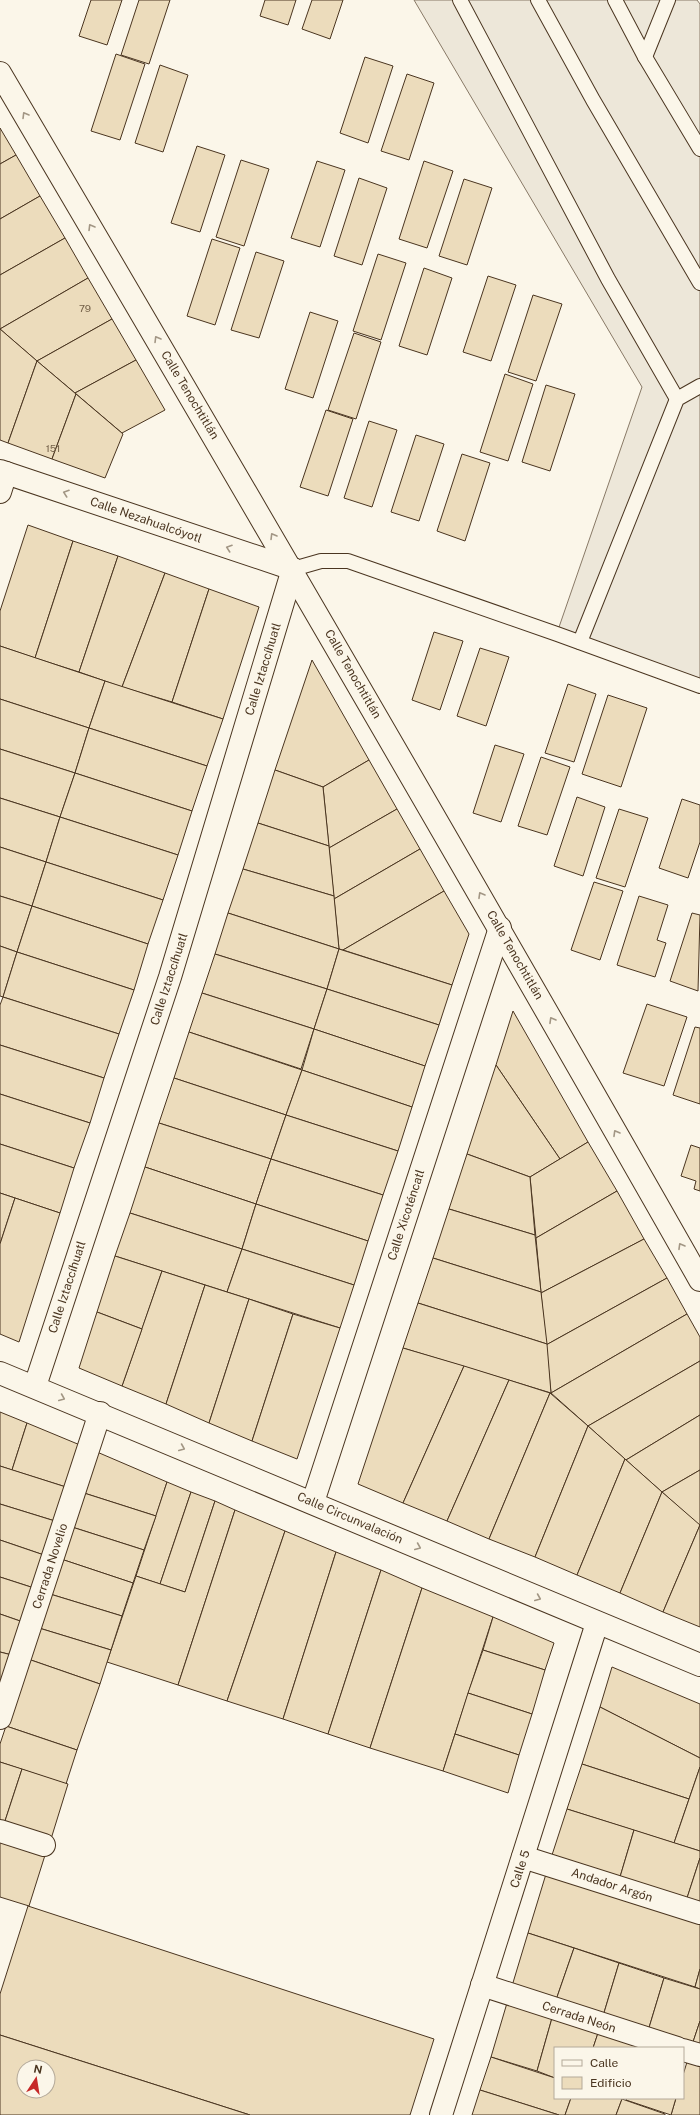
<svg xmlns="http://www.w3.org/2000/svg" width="700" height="2115" viewBox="0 0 700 2115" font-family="'Public Sans',sans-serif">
	<rect width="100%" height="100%" fill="#fbf6e9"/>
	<polygon fill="#ede7d9" stroke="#887966" points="414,0 697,0 700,4 700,679 558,630 642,387"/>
	<g fill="#ecdcbc" stroke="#4a3520" fill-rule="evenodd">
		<polygon points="91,0 122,0 107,45 79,36"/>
		<polygon points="139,0 170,0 149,64 121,55"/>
		<polygon points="265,0 296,0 288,25 260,16"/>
		<polygon points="312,0 343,0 330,39 302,29"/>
		<polygon points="116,54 145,64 120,140 91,131"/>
		<polygon points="365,57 393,66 368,143 340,133"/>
		<polygon points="160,65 188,75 163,152 135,143"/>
		<polygon points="407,74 434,83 409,160 381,151"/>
		<polygon points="0,128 16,155 0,164"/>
		<polygon points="197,146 225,155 200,232 171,223"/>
		<polygon points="16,155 40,196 0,219 0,164"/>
		<polygon points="241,160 269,169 244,246 216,237"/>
		<polygon points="317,161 345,170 320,247 291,238"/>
		<polygon points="424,161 453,171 427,248 399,239"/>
		<polygon points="359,178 387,188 362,265 334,256"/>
		<polygon points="464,179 492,188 467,265 439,256"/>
		<polygon points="40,196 65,238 0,275 0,219"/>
		<polygon points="65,238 88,278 0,329 0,275"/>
		<polygon points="212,239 240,248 215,325 187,316"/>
		<polygon points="256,252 284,261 259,338 231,330"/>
		<polygon points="378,254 406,263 381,340 353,331"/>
		<polygon points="424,268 452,278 427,355 399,346"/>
		<polygon points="488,276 516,285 491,361 463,352"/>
		<polygon points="88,278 112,319 37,361 0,329"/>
		<polygon points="533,295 562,304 536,381 508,372"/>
		<polygon points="310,312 338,321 313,398 285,389"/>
		<polygon points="112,319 136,360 75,393 37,361"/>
		<polygon points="0,329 37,361 8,443 0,440"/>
		<polygon points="354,333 381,342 356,419 328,410"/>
		<polygon points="136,360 165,410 122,433 75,393"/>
		<polygon points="37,361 76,394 52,459 8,443"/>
		<polygon points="505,374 533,384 508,461 480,452"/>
		<polygon points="546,385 575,394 550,471 522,462"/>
		<polygon points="76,394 123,434 105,478 52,459"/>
		<polygon points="326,410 353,419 328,496 300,487"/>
		<polygon points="369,421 397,430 372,507 344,498"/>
		<polygon points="416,435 444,444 419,521 391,512"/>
		<polygon points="462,454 490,463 465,541 437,531"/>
		<polygon points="28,525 73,541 35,658 0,646 0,611"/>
		<polygon points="73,541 118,556 79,672 35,658"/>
		<polygon points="118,556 165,573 122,687 79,672"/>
		<polygon points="165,573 209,589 172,702 122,687"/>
		<polygon points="209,589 259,607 223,719 172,702"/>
		<polygon points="434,632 463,641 440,710 412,700"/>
		<polygon points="0,646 105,681 89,728 0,699"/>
		<polygon points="480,648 509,657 486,726 457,716"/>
		<polygon points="312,660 369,760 323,787 275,770"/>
		<polygon points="105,681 223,719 207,766 89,728"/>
		<polygon points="568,684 596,694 574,762 545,753"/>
		<polygon points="608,695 647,708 621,787 582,774"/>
		<polygon points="0,699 89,728 75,773 0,749"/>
		<polygon points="89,728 207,766 192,811 75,773"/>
		<polygon points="495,745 524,754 501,822 473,813"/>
		<polygon points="0,749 75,773 60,817 0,798"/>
		<polygon points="541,757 570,767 547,835 518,826"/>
		<polygon points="369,760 397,809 329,848 323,787"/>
		<polygon points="275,770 323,787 329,846 258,823"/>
		<polygon points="75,773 192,811 178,855 60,817"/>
		<polygon points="577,797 605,807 583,876 554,866"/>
		<polygon points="0,798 60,817 46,862 0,847"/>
		<polygon points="682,799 700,805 700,842 688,878 659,868"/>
		<polygon points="397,809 420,849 334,899 329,848"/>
		<polygon points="619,809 648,818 625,887 596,878"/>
		<polygon points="60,817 178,855 163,900 46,862"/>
		<polygon points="258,823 329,846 334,896 243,869"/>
		<polygon points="0,847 46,862 32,906 0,896"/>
		<polygon points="420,849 444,891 343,950 339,949 334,899"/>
		<polygon points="46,862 163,900 148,944 32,906"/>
		<polygon points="243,869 334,896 339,949 228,913"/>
		<polygon points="594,882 623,891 600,960 571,950"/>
		<polygon points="444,891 469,934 452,985 343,950"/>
		<polygon points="0,896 32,906 17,952 0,946"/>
		<polygon points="639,896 668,905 657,940 666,943 655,977 617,965"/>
		<polygon points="32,906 148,944 134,990 17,952"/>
		<polygon points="228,913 339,949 327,989 215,954"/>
		<polygon points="692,913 700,915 698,991 670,981"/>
		<polygon points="0,946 17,952 3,997 0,996"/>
		<polygon points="339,949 452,985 439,1025 327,989"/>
		<polygon points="17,952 134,990 119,1034 3,997"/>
		<polygon points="215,954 327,989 314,1029 202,993"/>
		<polygon points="327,989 439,1025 425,1066 314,1029"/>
		<polygon points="202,993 314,1029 301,1069 189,1032"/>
		<polygon points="3,997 119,1034 104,1078 0,1045 0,1005"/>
		<polygon points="647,1004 687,1017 664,1086 623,1073"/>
		<polygon points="513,1011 588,1142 560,1159 496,1065"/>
		<polygon points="695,1027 700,1028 700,1104 673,1095"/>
		<polygon points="314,1029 425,1066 412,1107 302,1070"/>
		<polygon points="189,1032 302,1070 286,1115 174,1078"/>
		<polygon points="0,1045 104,1078 90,1123 0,1094"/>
		<polygon points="496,1065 560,1159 530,1177 467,1154"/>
		<polygon points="302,1070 412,1107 398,1151 286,1115"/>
		<polygon points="174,1078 286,1115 271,1159 159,1123"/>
		<polygon points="0,1094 90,1123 74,1168 0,1144"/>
		<polygon points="286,1115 398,1151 383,1195 271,1159"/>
		<polygon points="159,1123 271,1159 256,1204 145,1167"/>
		<polygon points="588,1142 617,1191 536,1238 530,1177"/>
		<polygon points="0,1144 74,1168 60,1213 0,1193"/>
		<polygon points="691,1145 700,1148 700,1191 694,1189 696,1181 681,1176"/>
		<polygon points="467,1154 530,1177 535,1235 449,1209"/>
		<polygon points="271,1159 383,1195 368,1241 256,1204"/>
		<polygon points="145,1167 256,1204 242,1249 130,1213"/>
		<polygon points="617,1191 644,1239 541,1293 536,1238"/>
		<polygon points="0,1193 15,1198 0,1244"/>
		<polygon points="15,1198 60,1213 19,1342 0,1334 0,1244"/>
		<polygon points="256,1204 368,1241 354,1285 242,1249"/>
		<polygon points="449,1209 535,1235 541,1292 433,1258"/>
		<polygon points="130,1213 242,1249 227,1292 115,1256"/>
		<polygon points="644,1239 667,1278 546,1345 541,1293"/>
		<polygon points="242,1249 354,1285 340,1328 227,1292"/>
		<polygon points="115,1256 162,1271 142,1329 97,1312"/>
		<polygon points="433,1258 541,1292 547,1344 418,1303"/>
		<polygon points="162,1271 205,1285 166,1404 122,1386"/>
		<polygon points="667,1278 687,1314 551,1393 546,1345"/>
		<polygon points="205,1285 249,1299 209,1423 166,1404"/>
		<polygon points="249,1299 293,1314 252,1441 209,1423"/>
		<polygon points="418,1303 547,1344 551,1393 403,1348"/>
		<polygon points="97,1312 142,1329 122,1386 79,1368"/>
		<polygon points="293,1314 340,1328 297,1459 252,1441"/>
		<polygon points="687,1314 700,1337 700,1361 588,1426 551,1393"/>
		<polygon points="403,1348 464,1366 403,1503 358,1484"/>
		<polygon points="700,1361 700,1415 626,1460 588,1426"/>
		<polygon points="464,1366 509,1380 447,1521 403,1503"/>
		<polygon points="509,1380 550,1393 489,1539 447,1521"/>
		<polygon points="550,1393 588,1426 535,1557 489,1539"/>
		<polygon points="0,1412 27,1423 12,1470 0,1466"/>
		<polygon points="700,1415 700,1470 662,1492 626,1460"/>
		<polygon points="27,1423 80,1445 66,1487 12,1470"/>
		<polygon points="588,1426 625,1459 577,1575 535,1557"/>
		<polygon points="97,1452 167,1482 156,1516 84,1493"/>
		<polygon points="625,1459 662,1492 620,1593 577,1575"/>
		<polygon points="0,1466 66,1487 55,1521 0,1504"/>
		<polygon points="700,1470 700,1524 699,1525 662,1492"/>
		<polygon points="167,1482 191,1492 160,1584 136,1576"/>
		<polygon points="191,1492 215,1501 185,1592 160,1584"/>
		<polygon points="662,1492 700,1525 663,1612 620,1593"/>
		<polygon points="84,1493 156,1516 144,1550 72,1527"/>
		<polygon points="215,1501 235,1510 178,1685 107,1662 136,1576 185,1592"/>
		<polygon points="0,1504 55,1521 44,1555 0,1540"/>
		<polygon points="235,1510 285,1531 227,1701 178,1685"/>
		<polygon points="700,1525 700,1627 663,1612"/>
		<polygon points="72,1527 144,1550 133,1583 61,1559"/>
		<polygon points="285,1531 336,1552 283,1719 227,1701"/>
		<polygon points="0,1540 44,1555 34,1588 0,1577"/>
		<polygon points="336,1552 381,1570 328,1734 283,1719"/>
		<polygon points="61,1559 133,1583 122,1616 50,1594"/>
		<polygon points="381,1570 422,1588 370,1748 328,1734"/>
		<polygon points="0,1577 34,1588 23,1622 0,1614"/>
		<polygon points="422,1588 493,1617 443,1771 370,1748"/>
		<polygon points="50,1594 122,1616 111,1650 39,1628"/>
		<polygon points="0,1614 23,1622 12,1655 0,1652"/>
		<polygon points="493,1617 554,1643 545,1670 483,1650"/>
		<polygon points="39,1628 111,1650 100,1684 28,1659"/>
		<polygon points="483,1650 545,1670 532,1714 468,1693"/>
		<polygon points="0,1652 12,1655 0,1688"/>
		<polygon points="28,1659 100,1684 77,1750 6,1726"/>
		<polygon points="612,1667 700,1704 700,1758 600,1707"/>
		<polygon points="468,1693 532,1714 519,1755 455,1734"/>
		<polygon points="600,1707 700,1758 700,1767 689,1799 582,1764"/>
		<polygon points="6,1726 77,1750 66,1784 0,1762 0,1744"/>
		<polygon points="455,1734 519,1755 508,1793 443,1771"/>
		<polygon points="0,1762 22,1769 4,1824 0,1822"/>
		<polygon points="582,1764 689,1799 674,1843 567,1809"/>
		<polygon points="700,1767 700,1851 674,1843"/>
		<polygon points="22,1769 68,1784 51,1839 4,1824"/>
		<polygon points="567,1809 634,1830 620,1877 552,1855"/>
		<polygon points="634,1830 700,1851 700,1858 687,1898 620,1877"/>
		<polygon points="0,1838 46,1852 29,1906 0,1897"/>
		<polygon points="700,1858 700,1903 687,1898"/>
		<polygon points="546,1874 700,1923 700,1969 695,1987 528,1933"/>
		<polygon points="28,1906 434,2039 410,2115 250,2115 0,2035 0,1994"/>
		<polygon points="528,1933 574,1948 556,2000 512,1986"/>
		<polygon points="574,1948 619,1963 603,2016 556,2000"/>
		<polygon points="619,1963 664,1978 648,2031 603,2016"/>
		<polygon points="700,1969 700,1989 695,1987"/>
		<polygon points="664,1978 700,1989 700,2021 692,2045 648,2031"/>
		<polygon points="507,2003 552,2018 537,2071 491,2057"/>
		<polygon points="552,2018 598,2033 593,2048 555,2048 555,2078 537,2071"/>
		<polygon points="700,2021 700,2047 692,2045"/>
		<polygon points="598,2033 642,2048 593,2048"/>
		<path d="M0,2035L250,2115H0ZM24,2067H48V2091H24Z"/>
		<polygon points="491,2057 555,2078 555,2098 571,2098 565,2115 559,2115 480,2090"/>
		<polygon points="687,2062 700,2066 700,2115 671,2115 676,2098 683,2098 683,2075"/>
		<polygon points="480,2090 559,2115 472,2115"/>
		<polygon points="571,2098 618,2098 622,2099 616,2115 565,2115"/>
		<polygon points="627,2098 676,2098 671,2115 626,2100"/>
		<polygon points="622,2099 665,2114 665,2115 616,2115"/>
	</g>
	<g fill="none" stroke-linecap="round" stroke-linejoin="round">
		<defs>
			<g id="service">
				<polyline points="460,0 608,279 677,399"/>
				<polyline points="538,0 593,100 700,283"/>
				<polyline points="615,0 645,57 700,149"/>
				<polyline points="645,57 668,0"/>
				<polyline points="293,569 321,561 348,561 557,634 700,686"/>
				<polyline points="580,642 677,399 700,386"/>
			</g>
			<g id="minor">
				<path d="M0,73C236,474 470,875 700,1280"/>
				<polyline points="0,471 293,569"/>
				<polyline points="0,492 6,473"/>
				<polyline points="0,1373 700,1665"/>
				<polyline points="35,1386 170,977 293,569"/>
				<polyline points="313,1502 500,928"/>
				<polyline points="0,1718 100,1413"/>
				<polyline points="0,1831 44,1845"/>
				<polyline points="523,1857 700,1913"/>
				<polyline points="482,1985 677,2048"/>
				<polyline points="683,2050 700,2055"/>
				<polyline points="441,2115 597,1623"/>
			</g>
		</defs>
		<use href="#service" stroke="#4a3520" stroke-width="16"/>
		<use href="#minor" stroke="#4a3520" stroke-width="24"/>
		<use href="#service" stroke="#fbf6e9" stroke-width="14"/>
		<use href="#minor" stroke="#fbf6e9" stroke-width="22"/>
	</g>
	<defs><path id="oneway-chevron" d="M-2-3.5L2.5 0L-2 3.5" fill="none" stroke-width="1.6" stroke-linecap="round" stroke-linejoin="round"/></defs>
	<g stroke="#a29684">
		<use href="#oneway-chevron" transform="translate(25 115) rotate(-121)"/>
		<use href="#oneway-chevron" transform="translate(91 227) rotate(-121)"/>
		<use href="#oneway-chevron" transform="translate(157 339) rotate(-121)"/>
		<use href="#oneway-chevron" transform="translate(66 493) rotate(-161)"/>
		<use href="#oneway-chevron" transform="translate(273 536) rotate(-121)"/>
		<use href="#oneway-chevron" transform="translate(229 548) rotate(-161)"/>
		<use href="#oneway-chevron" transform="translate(481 895) rotate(-120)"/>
		<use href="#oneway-chevron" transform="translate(552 1020) rotate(-120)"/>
		<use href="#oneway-chevron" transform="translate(616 1133) rotate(-120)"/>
		<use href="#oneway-chevron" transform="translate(681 1246) rotate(-120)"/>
		<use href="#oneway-chevron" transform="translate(62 1398) rotate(23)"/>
		<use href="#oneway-chevron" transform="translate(182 1448) rotate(23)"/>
		<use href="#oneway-chevron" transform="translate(418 1547) rotate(23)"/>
		<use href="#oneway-chevron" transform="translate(538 1598) rotate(23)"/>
	</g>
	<g text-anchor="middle" stroke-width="3" stroke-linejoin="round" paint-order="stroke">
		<g font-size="10" fill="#725f47">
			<text x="85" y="312">79</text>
			<text x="53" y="452">151</text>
		</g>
		<g font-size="12" fill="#4a3520" stroke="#fbf6e9">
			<text transform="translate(190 395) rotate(59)" y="4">Calle Tenochtitlán</text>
			<text transform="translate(146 520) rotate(19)" y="4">Calle Nezahualcóyotl</text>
			<text transform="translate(263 669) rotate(-73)" y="4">Calle Iztaccíhuatl</text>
			<text transform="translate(353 674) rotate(60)" y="4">Calle Tenochtitlán</text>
			<text transform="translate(515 955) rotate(60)" y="4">Calle Tenochtitlán</text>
			<text transform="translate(169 979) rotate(-72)" y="4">Calle Iztaccíhuatl</text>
			<text transform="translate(406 1215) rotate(-72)" y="4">Calle Xicoténcatl</text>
			<text transform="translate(67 1287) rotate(-72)" y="4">Calle Iztaccíhuatl</text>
			<text transform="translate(350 1518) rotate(23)" y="4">Calle Circunvalación</text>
			<text transform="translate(50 1566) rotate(-72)" y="4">Cerrada Novelio</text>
			<text transform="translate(520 1869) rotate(-72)" y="4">Calle 5</text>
			<text transform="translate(612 1885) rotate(18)" y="4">Andador Argón</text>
			<text transform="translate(579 2017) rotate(18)" y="4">Cerrada Neón</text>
		</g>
	</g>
	<rect x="554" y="2047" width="130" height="52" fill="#fbf6e9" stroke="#b4a999"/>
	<rect x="562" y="2060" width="20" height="6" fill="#fbf6e9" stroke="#b4a999"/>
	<text x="590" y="2067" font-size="12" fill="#4a3520">Calle</text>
	<rect x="562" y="2077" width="20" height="12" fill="#ecdcbc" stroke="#b4a999"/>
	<text x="590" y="2087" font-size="12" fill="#4a3520">Edificio</text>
	<g transform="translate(36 2079) rotate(12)"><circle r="19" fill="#fbf6e9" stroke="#b4a999"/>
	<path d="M0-3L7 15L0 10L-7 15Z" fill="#c62828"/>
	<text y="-6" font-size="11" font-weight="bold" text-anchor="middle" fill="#4a3520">N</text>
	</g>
</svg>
